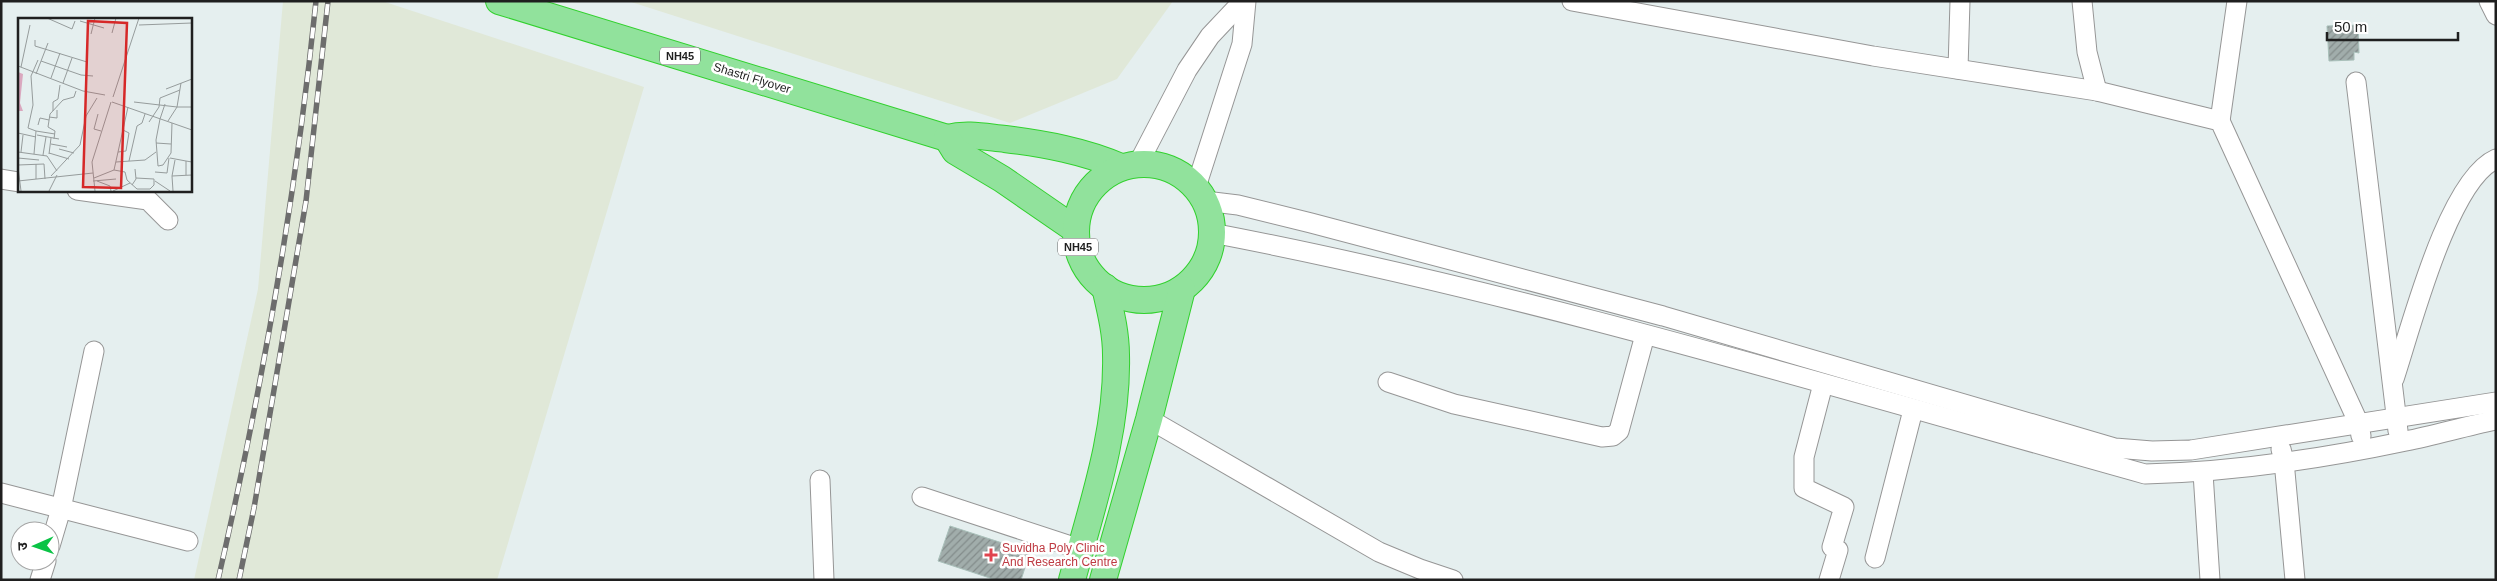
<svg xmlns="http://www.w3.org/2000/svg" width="2497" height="581" viewBox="0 0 2497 581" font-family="Helvetica,'Noto Sans Devanagari',sans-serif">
	<defs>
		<pattern id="building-hatch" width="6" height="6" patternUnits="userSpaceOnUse" patternTransform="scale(1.25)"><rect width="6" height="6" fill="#a1adab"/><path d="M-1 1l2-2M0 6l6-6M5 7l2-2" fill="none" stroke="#838c8b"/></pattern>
	</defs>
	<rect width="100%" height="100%" fill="#e5efef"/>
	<g fill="#e0e8d8">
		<polygon points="283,1 382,1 644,87 497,580 194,580 258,289"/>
		<polygon points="628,1 1173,1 1117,79 1010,123"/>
	</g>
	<g fill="url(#building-hatch)" stroke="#a9c0ba">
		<polygon points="2358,25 2359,53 2354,52 2354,60 2329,61 2327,26"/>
		<polygon points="950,526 1030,552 1021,580 996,580 938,561"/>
	</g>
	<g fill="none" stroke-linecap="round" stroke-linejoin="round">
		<defs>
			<g id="minor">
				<polyline points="1572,1 1873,56 2097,91 2220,121 2359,424 2361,436"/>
				<polyline points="2082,1 2087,52 2097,91"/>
				<polyline points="2489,1 2496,15"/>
				<polyline points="1958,69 1960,1"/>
				<polyline points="2356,82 2398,431"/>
				<polyline points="2220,121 2237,1"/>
				<polyline points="1138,164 1187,70 1210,36 1243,1"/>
				<polyline points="1,179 19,182"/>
				<polyline points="1196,187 1242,44 1246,1"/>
				<polyline points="77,190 148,200 168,220"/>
				<polyline points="1205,201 1238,205 1311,223 1663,316 2115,448 2152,451 2191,450 2496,402"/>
				<path d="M1212,233C1526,293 1837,388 2145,474C2232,472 2321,459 2406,441C2436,435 2466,426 2496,420"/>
				<path d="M2394,379C2411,328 2448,180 2496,159"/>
				<polyline points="1388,382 1454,404 1602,437 1613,436 1619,431 1645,335"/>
				<polyline points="1823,384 1804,457 1804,488 1844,507 1832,547 1838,550 1829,580"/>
				<polyline points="1149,419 1379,552 1420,569 1453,580"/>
				<polyline points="2281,449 2284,461 2295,580"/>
				<polyline points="2203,473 2210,580"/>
				<polyline points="820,480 824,580"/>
				<polyline points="1,493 188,541"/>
				<polyline points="922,497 1080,549"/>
				<polyline points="50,546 61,509 94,351"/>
				<polyline points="1875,558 1913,410"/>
				<polyline points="40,580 46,561"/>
			</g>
			<g id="highway">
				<polyline points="499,1 947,138"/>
				<path d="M947,138C967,133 985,137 1005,139C1045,144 1084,151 1121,167"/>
				<polyline points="947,138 955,151 1002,179 1076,230"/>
				<circle cx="1144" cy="232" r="68"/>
				<path d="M1072,580C1092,506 1118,432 1116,355C1116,332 1110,309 1105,287"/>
				<polyline points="1103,580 1149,419 1182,289"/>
			</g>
		</defs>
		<use href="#minor" stroke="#969696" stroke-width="21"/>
		<use href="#highway" stroke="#32d12e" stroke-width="28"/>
		<use href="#minor" stroke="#fff" stroke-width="19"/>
		<use href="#highway" stroke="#91e29c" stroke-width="26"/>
		<defs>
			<g id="rail">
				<path d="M218,580C262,389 296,196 316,1"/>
				<polyline points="239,580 254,508 306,201 328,1"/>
			</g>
		</defs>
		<use href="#rail" stroke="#6d6d6d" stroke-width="5.5"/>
		<use href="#rail" stroke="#fff" stroke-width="4" stroke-dasharray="11" stroke-linecap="butt"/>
	</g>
	<path fill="#e0444e" stroke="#fff" stroke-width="2" d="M988.5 547.5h5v5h5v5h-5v5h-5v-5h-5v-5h5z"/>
	<g text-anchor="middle" stroke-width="5" stroke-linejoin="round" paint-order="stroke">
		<g fill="#fff" stroke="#626262" stroke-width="1">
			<rect x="660" y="47.5" width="40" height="17" rx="4"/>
			<rect x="1058" y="238.5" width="40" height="17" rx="4"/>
		</g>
		<g font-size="11" font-weight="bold" fill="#1f1f1f">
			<text x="680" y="60">NH45</text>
			<text x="1078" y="251">NH45</text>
		</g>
		<g font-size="12" fill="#1f1f1f" stroke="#fff">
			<text transform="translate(752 78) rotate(17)" y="4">Shastri Flyover</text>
		</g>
		<g font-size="12" fill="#be3a42" stroke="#fff" text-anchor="start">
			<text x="1002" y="552">Suvidha Poly Clinic<tspan x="1002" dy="14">And Research Centre</tspan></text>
		</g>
	</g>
	<g transform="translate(18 18)">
		<rect width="174" height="174" fill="#e5efef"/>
		<path d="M0,54L5,56L2,85L5,93H0Z" fill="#daa8bf"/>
		<path fill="none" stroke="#969c9c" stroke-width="1" d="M29,0L54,11L57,3M62,3L86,10M121,7L174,5M94,15L98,0M73,16L77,0M17,22V28L69,44M23,43L63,57L75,58M0,48L65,73L87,77M3,49L12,7M18,56L30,25M33,60L42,35M45,65L54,40M148,71L174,61M95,79L121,0M94,84L174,112M116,84L159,89L163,65M35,93V84L40,81L42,67M80,96L76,111L83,113M31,99L39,100V92M142,101L138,122L140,148L145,147L153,135L154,105M142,101L147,86M150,103L159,89H174M131,104L141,89L142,80L162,72M20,107L22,100L31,102M18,113L37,116M0,115L18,119M19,117L41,121M36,121L37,113L30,109L32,96L45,82L56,79L58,73M138,125L153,126M33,126L49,129M41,131L56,135M0,134L29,138L39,153M3,134L5,117M100,134L108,133L111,115L105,112M31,135L51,141M16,136L18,113L10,110L15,87L13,58L20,42M31,136L33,120M25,137L28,119M0,140L21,142M152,140L168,143M111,143L119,108L124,105L127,96M98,144L127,142L138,134M18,146V161M0,147L26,146L27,161M0,149L3,173M96,152L107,154L109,162L119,171H132L136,167V161L118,160M137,154L149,155L151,140M168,157V143L174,144M33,158L62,127L68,98L79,80M154,158L157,142M76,160L96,152L110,89M0,163L75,155M75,163L98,161M79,163L92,168L93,173M137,163L152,173M114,167L118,161L117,151M31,173L39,157M77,173L74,144L93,84M95,173L112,165M155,173L154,158L174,157"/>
		<path fill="#d62828" fill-opacity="0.15" stroke="#d62828" stroke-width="2.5" d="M70,3L109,5L103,170L65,169Z"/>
		<rect width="174" height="174" fill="none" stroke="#1f1f1f" stroke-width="2.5"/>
	</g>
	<rect width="2497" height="581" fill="none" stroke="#1f1f1f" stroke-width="5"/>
	<g transform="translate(35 546) rotate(268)"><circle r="24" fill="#ffffff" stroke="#a5a5a5"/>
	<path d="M0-4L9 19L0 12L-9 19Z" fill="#0bc346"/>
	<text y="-8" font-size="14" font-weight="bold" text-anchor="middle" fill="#1f1f1f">उ</text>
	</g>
	<path d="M2327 32v8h131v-8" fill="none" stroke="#1f1f1f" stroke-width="2.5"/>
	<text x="2334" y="32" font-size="15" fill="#1f1f1f" stroke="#ffffff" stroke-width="4" paint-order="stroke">50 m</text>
</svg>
